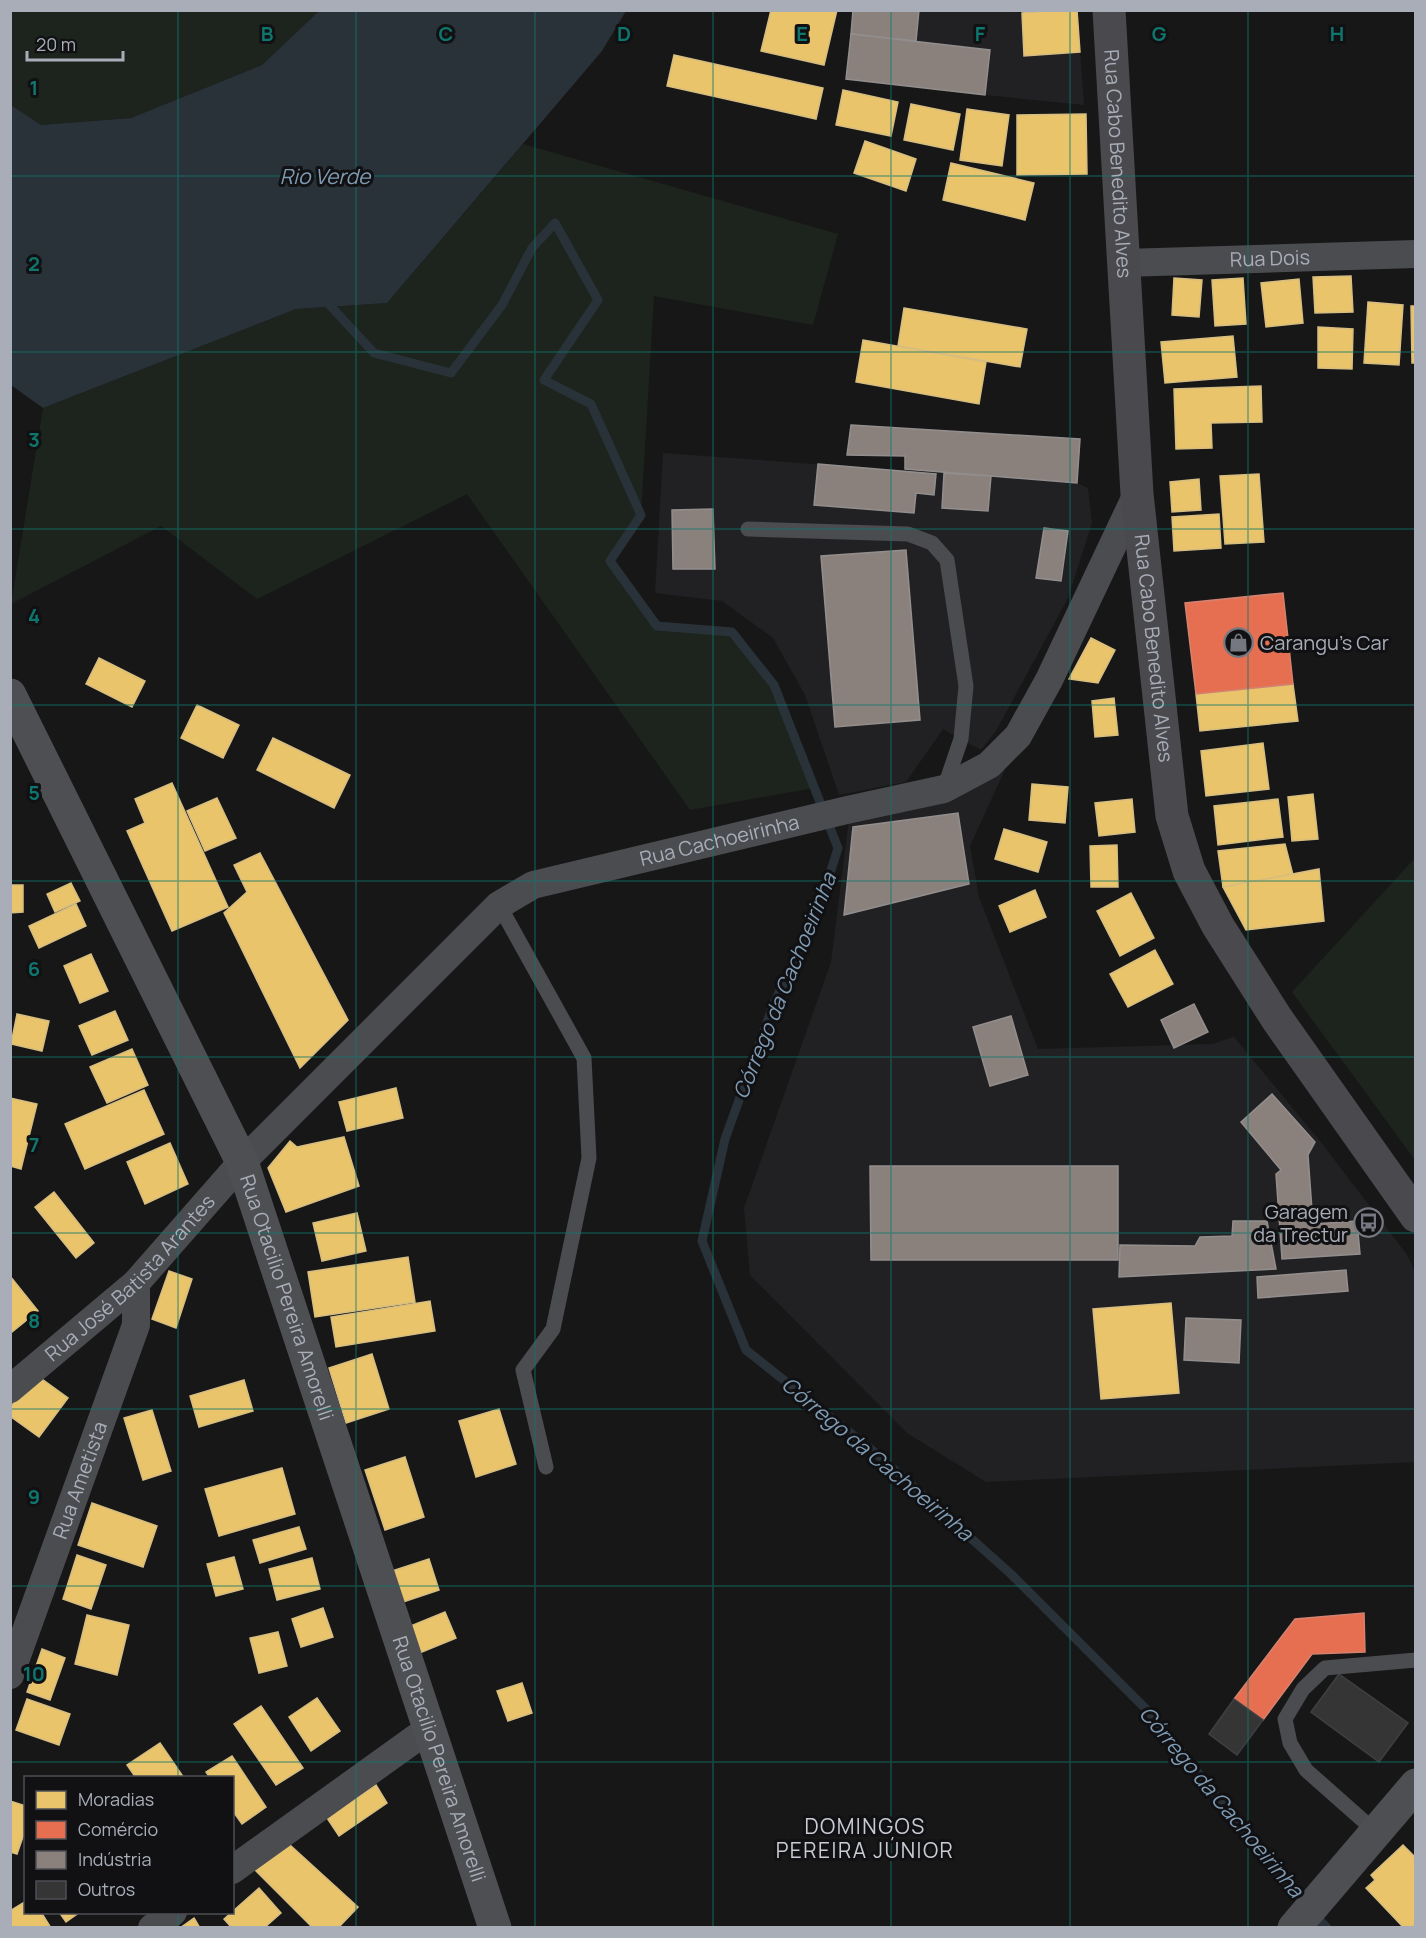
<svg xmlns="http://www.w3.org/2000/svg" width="1426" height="1938" viewBox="0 0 1426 1938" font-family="Manrope,sans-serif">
	<rect width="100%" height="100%" fill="#171717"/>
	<g fill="#212123">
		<polygon points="997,10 1022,13 1025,56 1080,52 1084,105 985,95 989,50 916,41 919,11"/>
		<polygon points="663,453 1077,483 1088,488 1092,523 1068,598 996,731 981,750 943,729 906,782 839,795 805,695 773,638 722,601 655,593"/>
		<polygon points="1008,763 970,846 979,897 1038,1049 1212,1044 1234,1037 1320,1141 1408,1256 1416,1275 1415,1462 986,1482 907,1433 750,1275 744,1208 831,962 849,819"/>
	</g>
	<g fill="#1d241e">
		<polygon points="10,11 319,11 262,65 131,118 41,125 11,105"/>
		<polygon points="523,144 838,234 813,325 654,296 641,515 610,561 657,626 732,632 774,685 814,788 690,810 467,494 257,599 161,526 11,604 43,408 296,309 387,303"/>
		<polygon points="1415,858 1415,1160 1292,992"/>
	</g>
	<polygon fill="#2a3239" points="319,11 626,11 602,51 387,303 296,309 43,408 11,385 11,105 41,125 131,118 262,65"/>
	<g fill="#e9c46a" stroke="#d6bd81" stroke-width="1.5">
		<polygon points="771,10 837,10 824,65 761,51"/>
		<polygon points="1061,10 1077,10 1080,52 1024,56 1022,13"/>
		<polygon points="674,55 823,88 816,119 667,86"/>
		<polygon points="843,90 898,102 891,136 836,125"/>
		<polygon points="911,104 960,114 953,150 904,140"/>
		<polygon points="967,109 1009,115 1002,166 960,160"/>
		<polygon points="1086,114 1087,174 1017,175 1017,115"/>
		<polygon points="865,141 916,159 906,191 854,173"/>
		<polygon points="951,163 1034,183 1025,220 943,200"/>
		<polygon points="1351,276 1353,312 1315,313 1313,277"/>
		<polygon points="1174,278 1202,280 1199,317 1172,315"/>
		<polygon points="1243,278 1246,324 1215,326 1212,280"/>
		<polygon points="1299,279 1303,323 1266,327 1261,283"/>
		<polygon points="1368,302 1403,305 1399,365 1364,363"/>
		<polygon points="1411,306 1416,306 1416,363 1412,363"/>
		<polygon points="904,308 1027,329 1020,367 898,346"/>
		<polygon points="1318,327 1353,329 1352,369 1318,368"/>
		<polygon points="1233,336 1237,377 1165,383 1161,342"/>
		<polygon points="863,340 986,362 979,404 856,382"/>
		<polygon points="1261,386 1262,422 1211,423 1212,448 1176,449 1174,389"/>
		<polygon points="1259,474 1264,542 1225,544 1220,476"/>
		<polygon points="1199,479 1201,510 1172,512 1170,482"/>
		<polygon points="1219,514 1221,548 1174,551 1172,517"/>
		<polygon points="1091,638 1115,650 1098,683 1069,679"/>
		<polygon points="99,658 145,681 132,707 86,684"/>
		<polygon points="1293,684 1298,721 1200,731 1196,694"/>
		<polygon points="1114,698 1118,735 1095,737 1092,701"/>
		<polygon points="197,705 239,725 223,758 181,738"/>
		<polygon points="273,738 350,775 334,808 257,770"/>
		<polygon points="1263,743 1269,789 1206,796 1201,751"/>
		<polygon points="172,783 228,907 172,931 127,831 145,823 135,799"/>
		<polygon points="1032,784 1068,787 1065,823 1029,820"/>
		<polygon points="1313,794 1318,839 1292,841 1288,797"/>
		<polygon points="217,798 236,838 205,851 187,811"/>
		<polygon points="1132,799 1135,832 1099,836 1095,803"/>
		<polygon points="1278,799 1283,837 1218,845 1214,806"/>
		<polygon points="1004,829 1047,842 1038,872 995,859"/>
		<polygon points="1285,844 1293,875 1223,887 1218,851"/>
		<polygon points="1117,845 1118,887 1091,887 1090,846"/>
		<polygon points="260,853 348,1020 300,1068 224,913 247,892 234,865"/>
		<polygon points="1319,869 1324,921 1246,930 1223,887"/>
		<polygon points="71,883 80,901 55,912 47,894"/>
		<polygon points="10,885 23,885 23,912 10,913"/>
		<polygon points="1035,890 1046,917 1010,932 999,906"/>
		<polygon points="1131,893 1154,938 1120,956 1097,911"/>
		<polygon points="76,904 86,926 39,948 29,926"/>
		<polygon points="1155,950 1173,984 1128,1007 1110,974"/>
		<polygon points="91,954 108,991 80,1003 64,966"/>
		<polygon points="115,1011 128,1040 92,1055 79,1026"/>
		<polygon points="17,1014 49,1021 42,1051 11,1044"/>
		<polygon points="132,1049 148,1085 107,1103 90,1067"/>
		<polygon points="396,1088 403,1118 347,1131 339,1102"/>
		<polygon points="144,1090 164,1134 85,1169 65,1124"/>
		<polygon points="10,1098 37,1104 21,1169 10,1166"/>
		<polygon points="344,1137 359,1186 286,1212 268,1168 290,1141 297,1147"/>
		<polygon points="170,1143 188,1184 145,1204 127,1162"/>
		<polygon points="54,1192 94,1243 76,1258 35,1207"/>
		<polygon points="357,1213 366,1251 322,1261 313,1223"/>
		<polygon points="408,1257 415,1302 315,1317 308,1272"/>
		<polygon points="169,1271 192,1279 176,1328 152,1319"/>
		<polygon points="10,1276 38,1311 12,1332 10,1330"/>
		<polygon points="430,1301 435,1331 336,1347 331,1317"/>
		<polygon points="1171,1303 1179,1393 1101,1399 1093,1309"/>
		<polygon points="372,1354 389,1409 346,1423 329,1368"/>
		<polygon points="35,1374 68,1398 39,1437 10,1416 10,1408"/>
		<polygon points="244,1380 253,1411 199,1427 190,1396"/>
		<polygon points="499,1409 516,1464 476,1477 459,1421"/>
		<polygon points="152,1410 171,1471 143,1480 124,1418"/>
		<polygon points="405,1457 424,1517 385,1530 365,1470"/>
		<polygon points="282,1468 295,1514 219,1536 205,1489"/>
		<polygon points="92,1503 157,1526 143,1567 78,1545"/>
		<polygon points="299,1527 306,1549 260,1563 253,1540"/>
		<polygon points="77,1555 106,1565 91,1609 63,1599"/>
		<polygon points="234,1557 243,1589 216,1596 207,1564"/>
		<polygon points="312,1558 320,1589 277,1600 269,1569"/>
		<polygon points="429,1559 439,1590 403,1602 392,1571"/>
		<polygon points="323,1608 333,1637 301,1647 292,1619"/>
		<polygon points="445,1612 456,1638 417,1654 406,1628"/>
		<polygon points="87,1615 129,1625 117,1675 75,1664"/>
		<polygon points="278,1632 287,1666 259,1673 250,1638"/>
		<polygon points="42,1649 65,1658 50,1700 27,1692"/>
		<polygon points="522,1683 532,1713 508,1721 497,1691"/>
		<polygon points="317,1698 340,1731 311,1751 289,1717"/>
		<polygon points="27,1699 70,1714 59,1745 16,1730"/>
		<polygon points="261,1706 303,1768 276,1785 234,1724"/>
		<polygon points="160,1743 184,1778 136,1778 127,1765"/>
		<polygon points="232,1756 266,1807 242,1824 232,1810 232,1778 210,1778 206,1772"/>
		<polygon points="376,1785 387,1803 339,1836 327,1818"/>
		<polygon points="10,1801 26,1806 26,1828 17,1854 10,1852"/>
		<polygon points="290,1845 358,1907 338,1928 313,1928 253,1868"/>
		<polygon points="1403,1845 1416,1858 1416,1923 1411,1928 1404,1928 1366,1888 1375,1880 1371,1875"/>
		<polygon points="259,1888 281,1913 264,1928 232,1928 224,1919"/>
		<polygon points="26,1901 26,1912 41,1912 51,1928 10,1928 10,1911"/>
		<polygon points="59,1912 80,1912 66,1922"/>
		<polygon points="194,1918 200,1928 180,1928"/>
	</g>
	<g fill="#e76f51" stroke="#d48270" stroke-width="1.5">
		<polygon points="1283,593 1293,684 1196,694 1185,603"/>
		<polygon points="1364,1613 1365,1652 1312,1654 1263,1720 1234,1699 1295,1619"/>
	</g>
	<g fill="#8a817c" stroke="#938e8e" stroke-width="1.5">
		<polygon points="853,10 919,10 916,41 851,34"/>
		<polygon points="851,34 990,50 985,95 846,79"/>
		<polygon points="851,425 1080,439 1077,483 905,469 905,456 847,455"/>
		<polygon points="818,464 936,474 934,495 916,493 914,513 814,505"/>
		<polygon points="944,473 991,476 988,511 942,508"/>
		<polygon points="713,509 715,569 673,569 672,510"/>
		<polygon points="1044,528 1068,531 1061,581 1036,578"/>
		<polygon points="906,550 920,720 835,727 821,556"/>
		<polygon points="958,813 969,884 844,915 853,827"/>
		<polygon points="1194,1004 1208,1032 1174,1048 1161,1020"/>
		<polygon points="1011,1016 1028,1075 990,1086 973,1027"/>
		<polygon points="1272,1094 1315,1142 1308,1155 1313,1224 1357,1221 1360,1254 1282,1259 1276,1174 1281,1170 1241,1122"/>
		<polygon points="870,1166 1118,1166 1118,1260 871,1260"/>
		<polygon points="1233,1221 1267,1221 1276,1269 1119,1277 1120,1245 1195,1246 1200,1237 1232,1236"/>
		<polygon points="1346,1270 1348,1291 1258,1298 1257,1277"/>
		<polygon points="1186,1318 1241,1320 1239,1363 1184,1360"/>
	</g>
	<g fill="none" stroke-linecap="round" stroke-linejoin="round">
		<polyline stroke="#2a3239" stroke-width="9" points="324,299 374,353 451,373 502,305 532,248 555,223 598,300 544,380 591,404 641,515 610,561 657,626 732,632 774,685 838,848 817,915 774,1003 725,1139 702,1241 746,1350 878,1455 1012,1575 1150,1713 1277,1872 1327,1928"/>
	</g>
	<g fill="#353536" stroke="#3f4043" stroke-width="1.5">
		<polygon points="1339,1674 1408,1723 1379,1762 1311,1712"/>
		<polygon points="1234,1699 1263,1720 1237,1755 1209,1734"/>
	</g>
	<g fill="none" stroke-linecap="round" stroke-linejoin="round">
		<g stroke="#4b4c50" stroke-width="15">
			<polyline points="748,529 908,534 932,543 947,560 966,686 961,739 944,789"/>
			<polyline points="499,905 584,1058 589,1158 553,1329 523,1370 546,1467"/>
			<polyline points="1376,1832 1306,1770 1290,1743 1285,1719 1303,1689 1325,1668 1416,1660"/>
		</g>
		<g stroke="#4b4c50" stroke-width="28">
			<path id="s1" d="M1124,263L1416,254"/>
			<path id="s2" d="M10,1389L136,1283L242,1162L499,905L533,885L847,810L944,789L989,765L1018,736L1049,680L1137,494"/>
			<path id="s3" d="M10,1675L136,1325V1283"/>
			<polyline points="232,1870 430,1728"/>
			<polyline points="152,1928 173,1912"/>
		</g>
		<path stroke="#4a4a4e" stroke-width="33" id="s4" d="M1109,10L1137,494L1172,816L1189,871L1218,926L1277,1019L1416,1216"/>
		<g stroke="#4d4f52" stroke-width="33">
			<path id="s5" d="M10,695L242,1162L495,1928"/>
			<polyline points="1294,1928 1416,1785"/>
		</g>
	</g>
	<path fill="none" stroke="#0f766e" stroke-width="1.5" stroke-opacity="0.55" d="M178,10V1778M356,10V1928M535,10V1928M713,10V1928M891,10V1928M1070,10V1928M1248,10V1928M10,176H1416M10,352H1416M10,529H1416M10,705H1416M10,881H1416M10,1057H1416M10,1233H1416M10,1409H1416M10,1586H1416M10,1762H1416M178,1912V1928"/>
	<defs>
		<symbol id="shop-ring" viewBox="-11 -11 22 22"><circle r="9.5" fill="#111113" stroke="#757880" stroke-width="1.5"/><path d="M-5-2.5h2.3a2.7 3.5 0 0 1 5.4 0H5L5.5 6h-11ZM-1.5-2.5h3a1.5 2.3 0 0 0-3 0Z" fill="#757880"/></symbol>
		<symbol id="bus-ring" viewBox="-11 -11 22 22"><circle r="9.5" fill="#111113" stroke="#757880" stroke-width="1.5"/><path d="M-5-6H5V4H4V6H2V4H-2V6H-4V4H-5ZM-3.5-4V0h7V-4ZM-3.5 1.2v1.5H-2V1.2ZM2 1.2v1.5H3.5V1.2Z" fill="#757880"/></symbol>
	</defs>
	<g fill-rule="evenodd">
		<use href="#shop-ring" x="1222" y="626" width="33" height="33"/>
		<use href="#bus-ring" x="1352" y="1206" width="33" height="33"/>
	</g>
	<g text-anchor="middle" stroke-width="6" stroke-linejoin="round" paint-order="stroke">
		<g font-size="20" fill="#a8adb8" stroke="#111113">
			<text dy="7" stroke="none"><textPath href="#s4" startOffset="154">Rua Cabo Benedito Alves</textPath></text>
			<text dy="7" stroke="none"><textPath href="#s1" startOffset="146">Rua Dois</textPath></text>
			<text dy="7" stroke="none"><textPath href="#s4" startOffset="640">Rua Cabo Benedito Alves</textPath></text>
			<text dy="7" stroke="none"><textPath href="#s2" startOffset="920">Rua Cachoeirinha</textPath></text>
			<text dy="7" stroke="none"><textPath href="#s2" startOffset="164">Rua José Batista Arantes</textPath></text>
			<text dy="7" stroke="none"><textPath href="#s5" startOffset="664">Rua Otacilio Pereira Amorelli</textPath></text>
			<text dy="7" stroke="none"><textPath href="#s3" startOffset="207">Rua Ametista</textPath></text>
			<text dy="7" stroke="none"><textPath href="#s5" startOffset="1150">Rua Otacilio Pereira Amorelli</textPath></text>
		</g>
		<g font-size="20" fill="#a8adb8" stroke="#111113" text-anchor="start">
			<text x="1260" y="650">Carangu's Car</text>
			<text x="1348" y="1219" text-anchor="end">Garagem<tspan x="1348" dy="23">da Trectur</tspan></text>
		</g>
		<g font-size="21" font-style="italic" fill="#7f9bb3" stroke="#111113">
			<text x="325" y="184">Rio Verde</text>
			<text transform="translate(785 986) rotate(-68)" y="7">Córrego da Cachoeirinha</text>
			<text transform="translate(877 1459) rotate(40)" y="7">Córrego da Cachoeirinha</text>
			<text transform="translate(1221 1802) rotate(50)" y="7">Córrego da Cachoeirinha</text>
		</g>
		<g font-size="21" letter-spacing="1.5" fill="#c9ccd4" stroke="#111113">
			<text x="865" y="1834">DOMINGOS<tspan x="865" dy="24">PEREIRA JÚNIOR</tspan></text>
		</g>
	</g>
	<g font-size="20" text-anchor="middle" font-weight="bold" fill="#0f766e" stroke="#111113" stroke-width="6" stroke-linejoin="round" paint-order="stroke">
		<text x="267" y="41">B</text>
		<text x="446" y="41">C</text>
		<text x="624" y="41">D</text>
		<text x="802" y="41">E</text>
		<text x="980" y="41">F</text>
		<text x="1159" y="41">G</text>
		<text x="1337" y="41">H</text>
		<text x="34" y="95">1</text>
		<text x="34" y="271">2</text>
		<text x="34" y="447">3</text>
		<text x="34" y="623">4</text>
		<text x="34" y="800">5</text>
		<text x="34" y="976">6</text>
		<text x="34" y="1152">7</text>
		<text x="34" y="1328">8</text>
		<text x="34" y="1504">9</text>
		<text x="34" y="1681">10</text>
	</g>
	<rect width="1426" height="1938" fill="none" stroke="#a8adb8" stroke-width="24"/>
	<rect x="24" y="1776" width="210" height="138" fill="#111113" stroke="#4d4f55" stroke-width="1.5"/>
	<rect x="36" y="1791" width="30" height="18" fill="#e9c46a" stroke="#4d4f55" stroke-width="1.5"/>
	<text x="78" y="1806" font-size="18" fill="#a8adb8">Moradias</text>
	<rect x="36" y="1821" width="30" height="18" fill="#e76f51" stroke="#4d4f55" stroke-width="1.5"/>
	<text x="78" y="1836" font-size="18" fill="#a8adb8">Comércio</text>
	<rect x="36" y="1851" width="30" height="18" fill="#8a817c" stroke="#4d4f55" stroke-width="1.5"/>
	<text x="78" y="1866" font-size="18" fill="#a8adb8">Indústria</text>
	<rect x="36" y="1881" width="30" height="18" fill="#353536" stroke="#4d4f55" stroke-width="1.5"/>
	<text x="78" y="1896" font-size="18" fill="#a8adb8">Outros</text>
	<path d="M27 51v9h96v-9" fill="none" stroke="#a8adb8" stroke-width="3"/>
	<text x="36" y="51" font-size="18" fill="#a8adb8" stroke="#111113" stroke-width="4.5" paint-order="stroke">20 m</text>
</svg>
